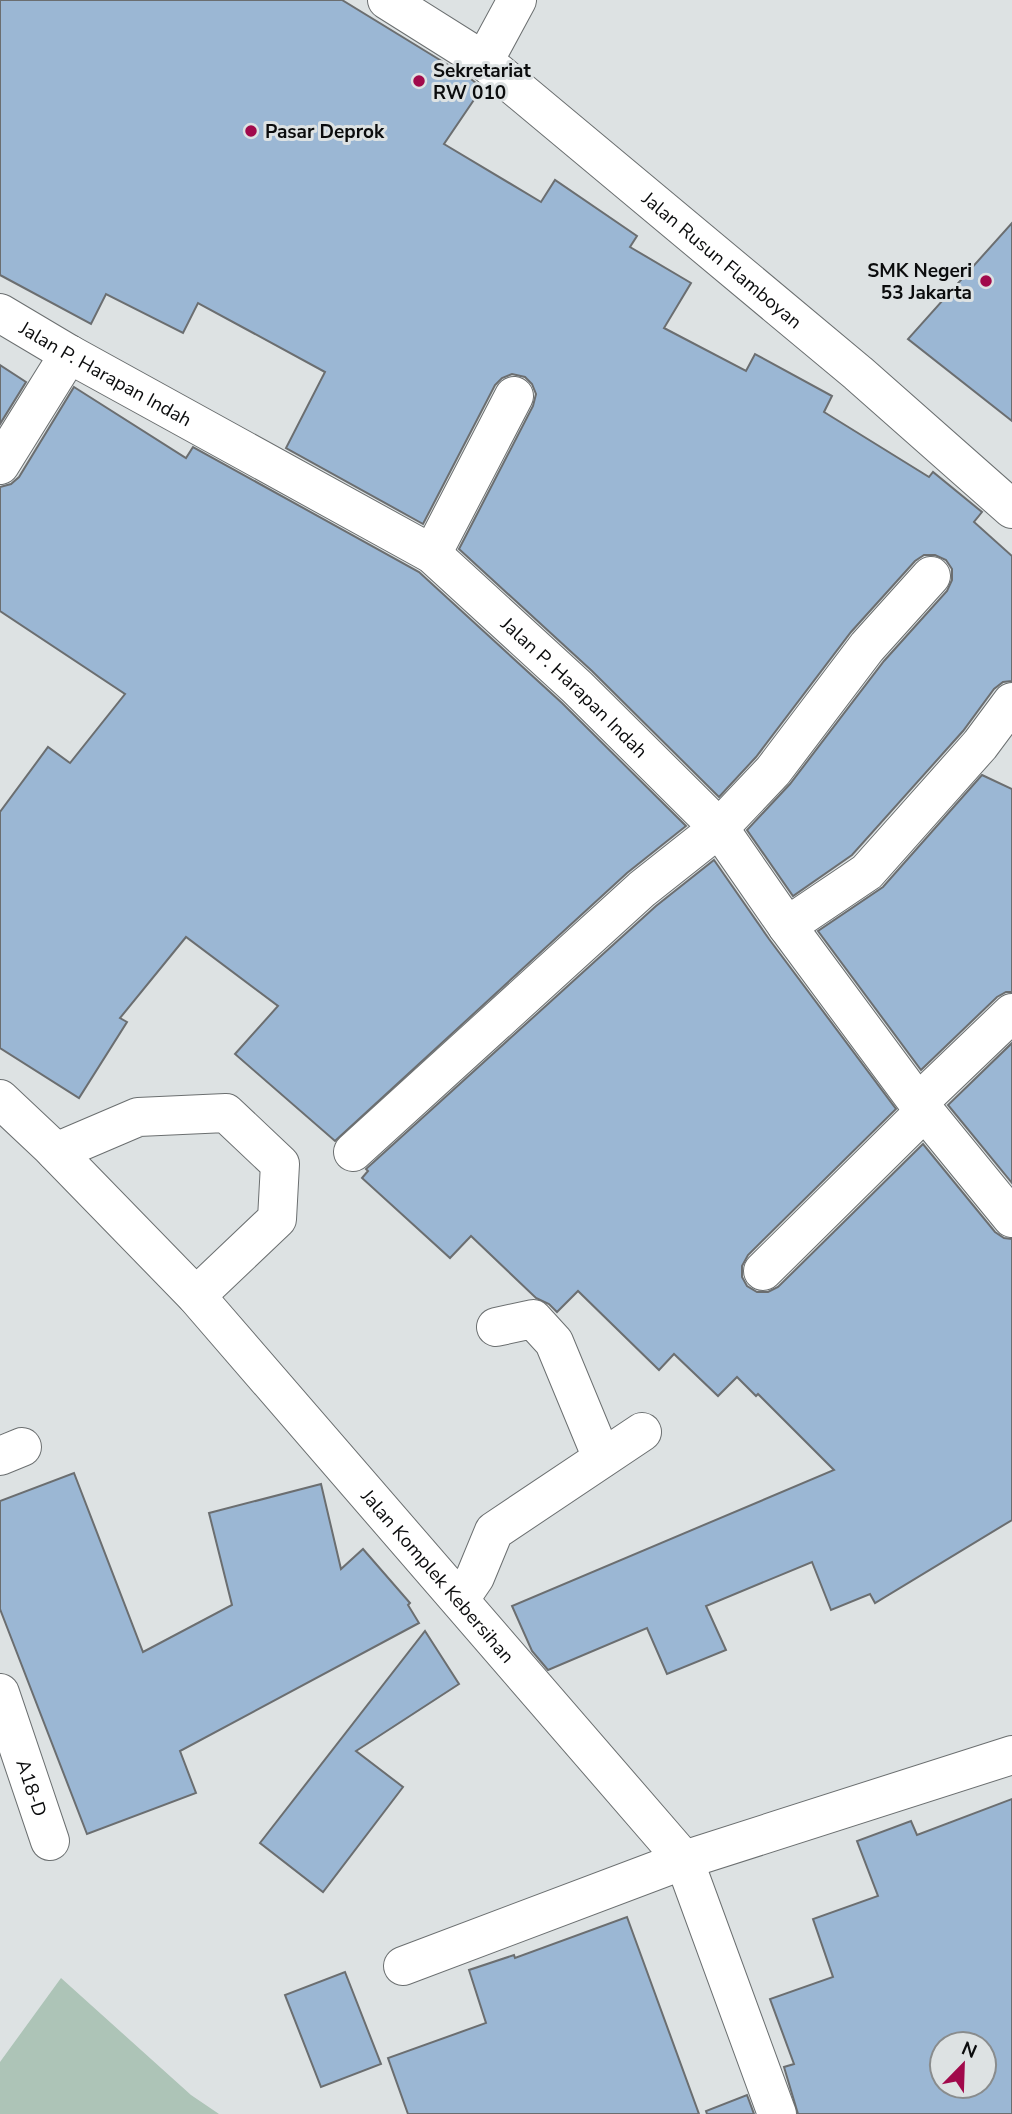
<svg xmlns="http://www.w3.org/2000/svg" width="1012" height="2114" viewBox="0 0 1012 2114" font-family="'Nunito Sans',sans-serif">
	<rect width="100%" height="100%" fill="#dde2e3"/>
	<polygon fill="#adc4b7" points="61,1978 191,2095 219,2114 0,2114 0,2062"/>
	<g fill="#9bb7d4" stroke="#6b6e70" stroke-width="2" fill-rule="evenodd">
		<polygon points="0,0 342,0 471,79 482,88 444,144 541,202 555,180 637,236 630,247 691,283 664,328 746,371 755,354 832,396 824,412 929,477 933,472 982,512 974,522 1012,556 1012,681 1003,682 994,689 963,731 852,855 793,896 747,830 790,784 884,661 947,591 952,580 952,569 946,560 935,555 924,555 915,561 851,632 756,757 719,797 592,671 459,549 533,406 536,394 532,384 525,377 512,374 502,378 495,385 423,524 286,448 325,372 198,303 183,333 106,294 91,324 0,275"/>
		<polygon points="1012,223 1012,421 908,339"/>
		<polygon points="0,365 26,382 0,424"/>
		<polygon points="74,387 186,458 193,447 419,572 562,703 686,826 627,873 335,1141 235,1054 278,1006 186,937 120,1018 127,1022 79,1098 0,1048 0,812 48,747 70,763 125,694 0,611 0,487 11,484 19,477"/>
		<polygon points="982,775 1012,789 1012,992 1006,992 997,997 921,1070 818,931 883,887"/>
		<polygon points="714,860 769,939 896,1109 748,1255 742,1266 742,1277 747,1286 757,1292 768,1292 778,1287 923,1144 995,1232 1004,1238 1012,1239 1012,1520 875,1603 870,1594 831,1610 812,1562 706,1606 726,1650 667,1674 647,1628 548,1670 532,1651 512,1606 834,1470 758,1394 756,1396 737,1377 718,1396 674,1354 659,1370 578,1291 557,1312 549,1304 536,1298 471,1236 450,1258 362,1178 368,1171 366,1169 656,906"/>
		<polygon points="1012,1043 1012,1183 948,1105"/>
		<polygon points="74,1473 143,1652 232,1605 209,1513 321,1484 341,1569 363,1549 410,1603 408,1605 419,1623 180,1751 196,1793 87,1834 0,1609 0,1501"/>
		<polygon points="425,1631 459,1684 356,1751 403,1787 323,1892 260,1843"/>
		<path d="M1012,1799V2114H798L784,2067L794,2064L770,1999L833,1977L813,1919L878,1896L857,1841L911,1821L917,1835ZM942,2044H984V2086H942Z"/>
		<polygon points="627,1917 699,2114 408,2114 388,2058 486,2023 469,1970 514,1955 515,1958"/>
		<polygon points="345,1972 381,2064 321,2087 285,1995"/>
		<polygon points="747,2095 754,2114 707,2114 706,2111"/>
	</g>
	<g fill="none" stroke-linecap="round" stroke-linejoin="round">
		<defs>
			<g id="minor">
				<path id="s1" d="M387,0L484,61L858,373L1012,509"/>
				<polyline points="484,61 517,0"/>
				<path id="s2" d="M0,313L69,354L432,554L577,687L719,828L787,926L918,1103L1012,1218"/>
				<polyline points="0,465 69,354"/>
				<polyline points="432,554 514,396"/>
				<polyline points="787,926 867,872 980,745 1012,702"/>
				<path id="s3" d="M0,1099L51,1147L196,1296L684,1860L777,2114"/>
				<polyline points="918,1103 1012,1013"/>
				<polyline points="56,1152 138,1117 226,1113 280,1164 277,1219 196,1296"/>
				<polyline points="353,1152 642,889 719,828 773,771 867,647 931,576"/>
				<polyline points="763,1271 925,1111"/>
				<polyline points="496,1327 533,1319 554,1342 602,1458"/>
				<polyline points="0,1456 22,1447"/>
				<polyline points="460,1599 475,1577 494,1531 642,1432"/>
				<path id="s4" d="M0,1693L50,1841"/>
				<polyline points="403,1966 684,1860 1012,1755"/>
			</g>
		</defs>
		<use href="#minor" stroke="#6b6f70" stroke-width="40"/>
		<use href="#minor" stroke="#fff" stroke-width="38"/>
	</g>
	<g fill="#a1094b" stroke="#dde2e3" stroke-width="2.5">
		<circle cx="419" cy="81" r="7"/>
		<circle cx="251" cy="131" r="7"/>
		<circle cx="986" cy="281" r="7"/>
	</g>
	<g text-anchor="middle" stroke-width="6" stroke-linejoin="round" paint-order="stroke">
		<g font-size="19" font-weight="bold" fill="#0b0c0d" stroke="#dde2e3" text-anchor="start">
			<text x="433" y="77">Sekretariat<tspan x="433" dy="22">RW 010</tspan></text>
			<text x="265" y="138">Pasar Deprok</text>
			<text x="972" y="277" text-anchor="end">SMK Negeri<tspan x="972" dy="22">53 Jakarta</tspan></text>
		</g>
		<g font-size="19" fill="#0b0c0d" stroke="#dde2e3">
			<text dy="7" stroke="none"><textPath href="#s1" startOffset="425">Jalan Rusun Flamboyan</textPath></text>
			<text dy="7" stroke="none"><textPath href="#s2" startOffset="122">Jalan P. Harapan Indah</textPath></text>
			<text dy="7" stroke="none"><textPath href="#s2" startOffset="690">Jalan P. Harapan Indah</textPath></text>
			<text dy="7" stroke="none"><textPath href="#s3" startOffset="648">Jalan Komplek Kebersihan</textPath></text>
			<text dy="7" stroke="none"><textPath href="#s4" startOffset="100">A18-D</textPath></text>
		</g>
	</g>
	<g transform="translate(963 2065) rotate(23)"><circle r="33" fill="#dde2e3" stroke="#898c8d" stroke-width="2"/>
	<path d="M0-5L12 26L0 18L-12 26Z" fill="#a1094b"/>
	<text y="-10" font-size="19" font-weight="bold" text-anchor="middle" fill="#0b0c0d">N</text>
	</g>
</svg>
